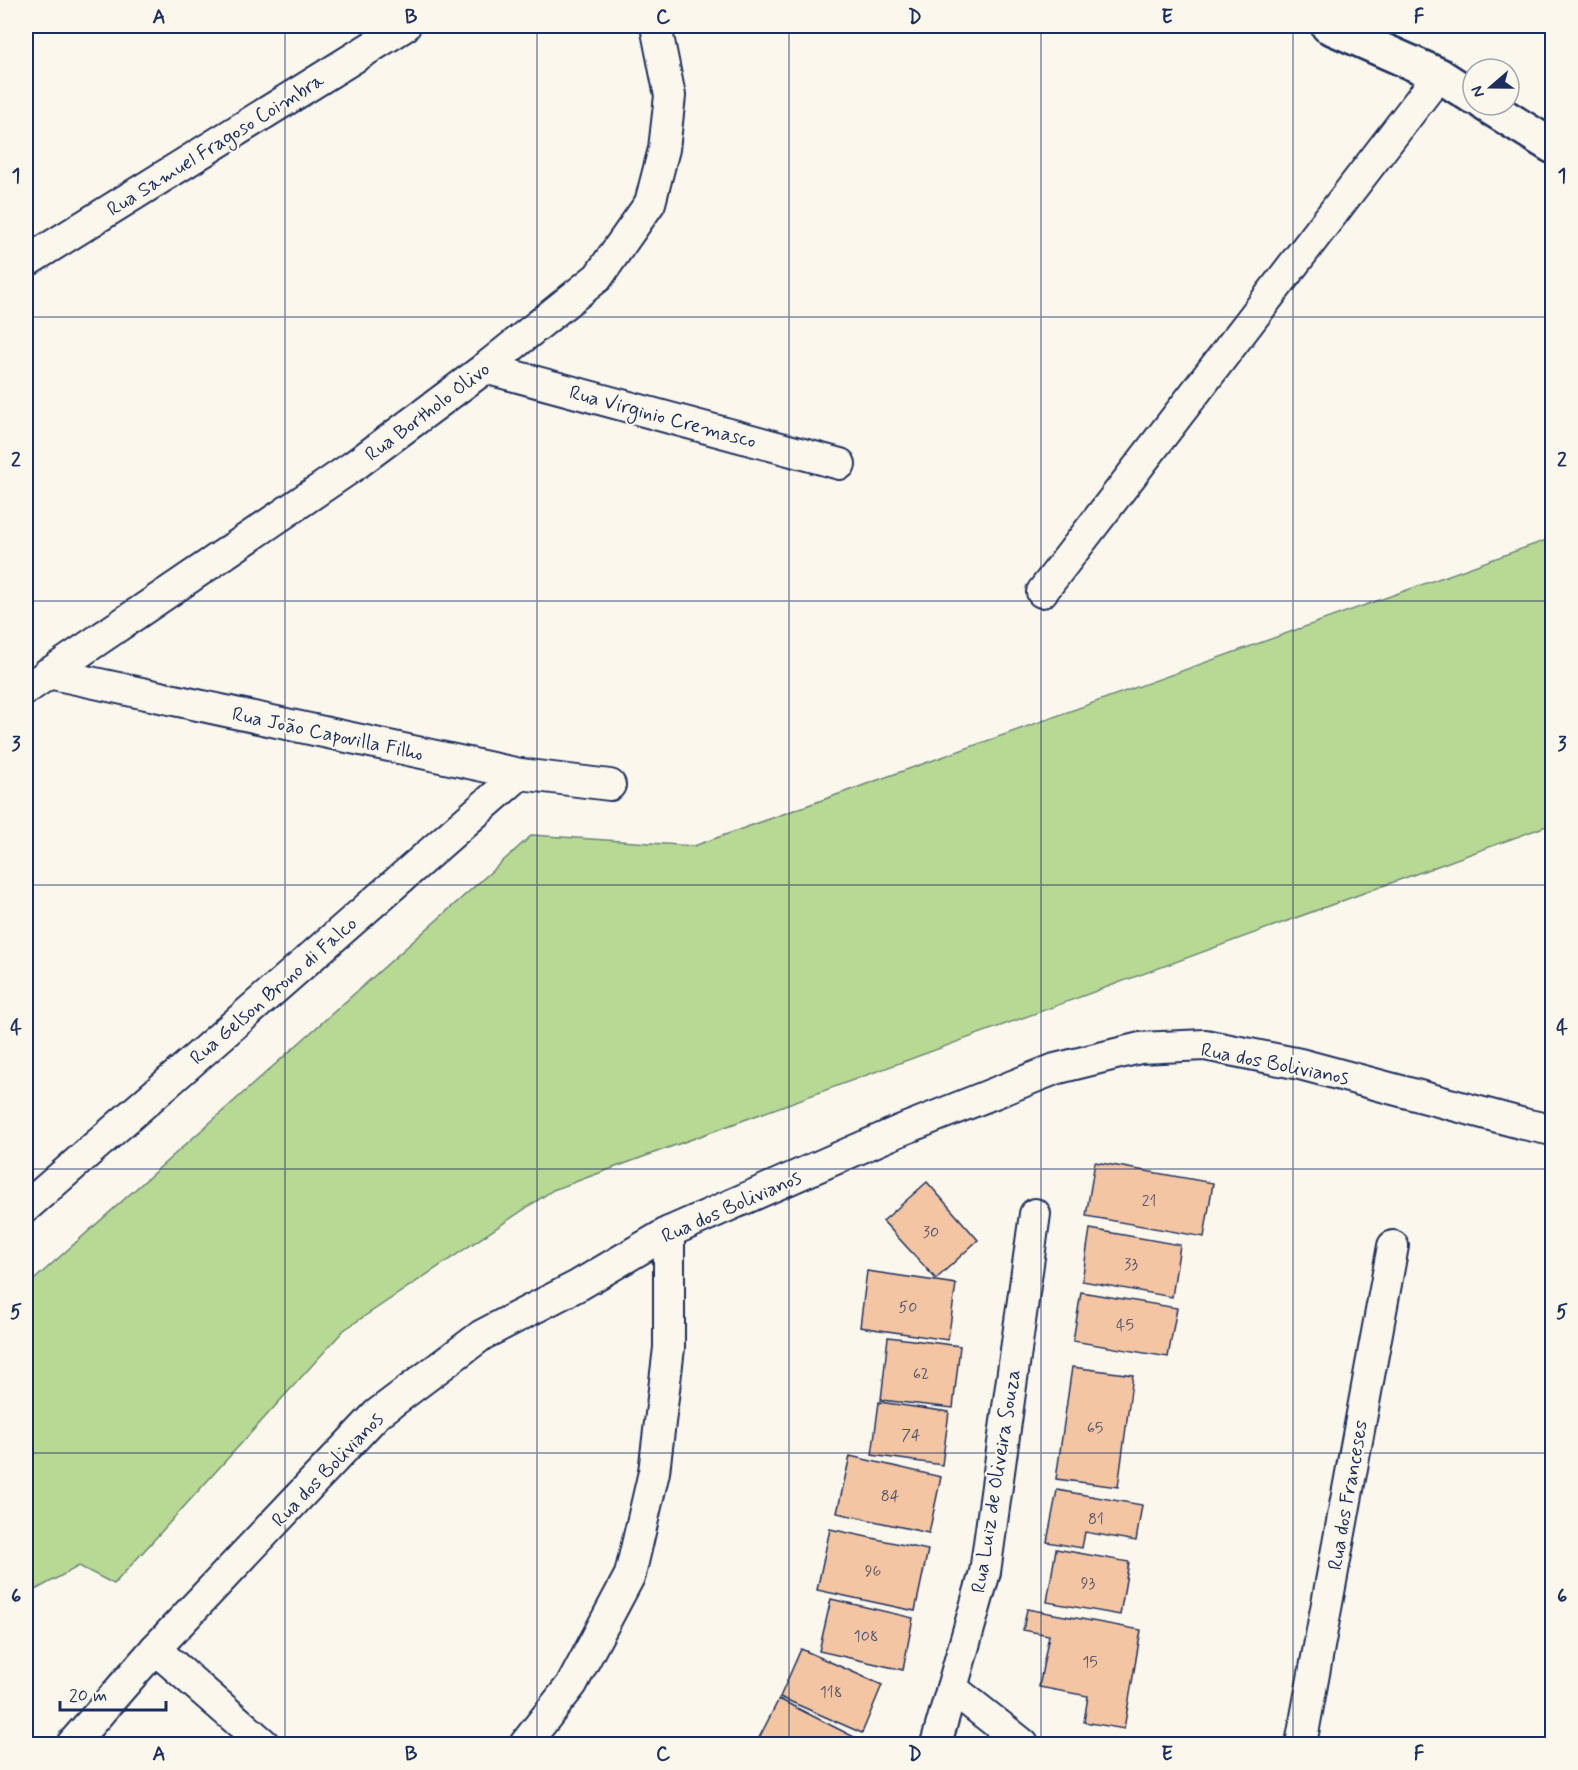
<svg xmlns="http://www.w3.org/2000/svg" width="1578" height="1770" viewBox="0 0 1578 1770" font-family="Mynerve,sans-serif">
	<rect width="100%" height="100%" fill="#fbf7ec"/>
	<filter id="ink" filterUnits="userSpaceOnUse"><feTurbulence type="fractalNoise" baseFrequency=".0167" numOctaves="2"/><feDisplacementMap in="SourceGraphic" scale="12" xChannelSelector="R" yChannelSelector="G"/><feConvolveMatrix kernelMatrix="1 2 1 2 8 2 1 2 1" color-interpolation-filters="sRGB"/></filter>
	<g filter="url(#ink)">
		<polygon fill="#b7d993" stroke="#698478" stroke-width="1.5" points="1552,538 1552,824 553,1190 344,1330 114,1584 79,1566 26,1595 26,1287 532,835 694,846"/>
		<g fill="#f3c5a3" stroke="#1b2f5e" stroke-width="1.5">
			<polygon points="1095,1162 1213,1183 1204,1237 1086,1216"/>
			<polygon points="927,1182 978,1240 936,1279 883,1221"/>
			<polygon points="1090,1229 1180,1245 1172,1297 1082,1281"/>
			<polygon points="867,1271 956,1284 948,1340 860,1327"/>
			<polygon points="1081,1292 1177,1308 1168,1357 1073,1341"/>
			<polygon points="888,1337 960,1346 953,1408 881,1400"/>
			<polygon points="1072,1367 1133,1375 1118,1487 1056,1479"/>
			<polygon points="879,1402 949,1412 942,1465 872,1455"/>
			<polygon points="850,1456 941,1477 929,1533 837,1513"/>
			<polygon points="1057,1490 1142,1505 1136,1541 1085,1532 1082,1548 1047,1542"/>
			<polygon points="830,1529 928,1550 915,1611 817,1590"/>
			<polygon points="1056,1549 1129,1562 1120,1615 1047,1602"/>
			<polygon points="831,1599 913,1618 903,1670 819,1651"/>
			<polygon points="1027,1609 1141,1630 1124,1729 1084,1722 1088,1696 1039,1687 1049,1635 1023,1630"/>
			<polygon points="801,1649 882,1685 862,1733 780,1697"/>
			<polygon points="779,1699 864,1742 862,1744 766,1744 758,1740"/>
		</g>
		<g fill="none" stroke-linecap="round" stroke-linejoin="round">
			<defs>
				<g id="street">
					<polyline points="26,262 405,26"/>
					<polyline points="485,368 840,464"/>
					<polyline points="1042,592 1439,75"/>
					<polyline points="48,673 520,774 610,785"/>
					<polyline points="26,689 355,465 485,368 598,277 650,203 664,149 670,96 656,26"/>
					<polyline points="26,1207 520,774"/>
					<polyline points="155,1649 264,1744"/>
					<polyline points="952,1688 1023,1744"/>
					<polyline points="72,1744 155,1649 377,1414 482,1335 579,1285 669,1232 899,1131 1055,1069 1140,1048 1205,1045 1300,1064 1524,1124 1552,1130"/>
					<polyline points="525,1744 572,1684 630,1575 654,1472 669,1348 669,1232"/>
					<polyline points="936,1744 985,1572 1035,1214"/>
					<polyline points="1301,1744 1393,1246"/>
				</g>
				<g id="secondary">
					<polyline points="1328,26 1439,75 1473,97"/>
					<polyline points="1486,105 1552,146"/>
				</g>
			</defs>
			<use href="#street" stroke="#1b2f5e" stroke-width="34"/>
			<use href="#secondary" stroke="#1b2f5e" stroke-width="38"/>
			<use href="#street" stroke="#fbf7ec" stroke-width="30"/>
			<use href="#secondary" stroke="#fbf7ec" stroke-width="33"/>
		</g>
	</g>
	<path fill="none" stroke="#1b2f5e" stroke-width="1.5" stroke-opacity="0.55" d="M285,26V1744M537,26V1744M789,26V1744M1041,26V1744M1293,26V1744M26,317H1552M26,601H1552M26,885H1552M26,1169H1552M26,1453H1552"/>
	<g text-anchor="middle" stroke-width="4.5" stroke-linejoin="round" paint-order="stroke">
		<g font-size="16" fill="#51546f">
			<text x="1149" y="1206">21</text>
			<text x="931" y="1237">30</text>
			<text x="1131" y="1269">33</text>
			<text x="908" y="1312">50</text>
			<text x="1125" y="1330">45</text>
			<text x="921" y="1379">62</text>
			<text x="1095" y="1433">65</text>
			<text x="911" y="1440">74</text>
			<text x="890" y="1501">84</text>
			<text x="1096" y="1524">81</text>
			<text x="873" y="1576">96</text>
			<text x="1088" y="1588">93</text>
			<text x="866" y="1641">108</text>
			<text x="1090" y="1667">15</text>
			<text x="831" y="1697">118</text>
		</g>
		<g font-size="20" fill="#1b2f5e" stroke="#fbf7ec">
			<text transform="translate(215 144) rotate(-32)" y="7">Rua Samuel Fragoso Coimbra</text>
			<text transform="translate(427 411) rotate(-37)" y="7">Rua Bortholo Olivo</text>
			<text transform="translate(663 416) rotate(15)" y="7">Rua Virginio Cremasco</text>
			<text transform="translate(328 733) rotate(12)" y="7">Rua João Capovilla Filho</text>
			<text transform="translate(273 990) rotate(-41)" y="7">Rua Gelson Brono di Falco</text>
			<text transform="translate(1275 1063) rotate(11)" y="7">Rua dos Bolivianos</text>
			<text transform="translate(731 1206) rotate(-24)" y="7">Rua dos Bolivianos</text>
			<text transform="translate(327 1469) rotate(-46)" y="7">Rua dos Bolivianos</text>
			<text transform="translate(995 1481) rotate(-81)" y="7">Rua Luiz de Oliveira Souza</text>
			<text transform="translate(1347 1495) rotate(-80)" y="7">Rua dos Franceses</text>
		</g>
	</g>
	<rect width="1578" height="1770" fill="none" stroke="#fbf7ec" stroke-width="66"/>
	<g transform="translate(1491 87) rotate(250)"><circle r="28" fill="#fbf7ec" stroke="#a1a7b3" stroke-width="1.5"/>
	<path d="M0-4.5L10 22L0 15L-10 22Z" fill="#1b2f5e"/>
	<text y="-9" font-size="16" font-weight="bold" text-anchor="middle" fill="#1b2f5e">N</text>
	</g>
	<path d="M60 1701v9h106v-9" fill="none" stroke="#1b2f5e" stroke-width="3"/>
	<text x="69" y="1701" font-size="18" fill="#1b2f5e" stroke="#fbf7ec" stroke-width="4.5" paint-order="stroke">20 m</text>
	<rect x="33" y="33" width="1512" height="1704" fill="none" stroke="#1b2f5e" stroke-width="2"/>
	<g font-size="20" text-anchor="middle" font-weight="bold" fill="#1b2f5e">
		<text x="159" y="23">A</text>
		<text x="411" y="23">B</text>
		<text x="663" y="23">C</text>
		<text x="915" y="23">D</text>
		<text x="1167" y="23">E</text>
		<text x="1419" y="23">F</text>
		<text x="16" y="182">1</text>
		<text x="1562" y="182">1</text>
		<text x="16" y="466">2</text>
		<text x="1562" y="466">2</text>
		<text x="16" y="750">3</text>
		<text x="1562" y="750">3</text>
		<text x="16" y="1034">4</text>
		<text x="1562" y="1034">4</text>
		<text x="16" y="1318">5</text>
		<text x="1562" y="1318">5</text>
		<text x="16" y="1602">6</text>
		<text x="1562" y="1602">6</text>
		<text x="159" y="1760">A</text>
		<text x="411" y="1760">B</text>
		<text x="663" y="1760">C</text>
		<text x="915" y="1760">D</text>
		<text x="1167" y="1760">E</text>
		<text x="1419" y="1760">F</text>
	</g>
</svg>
